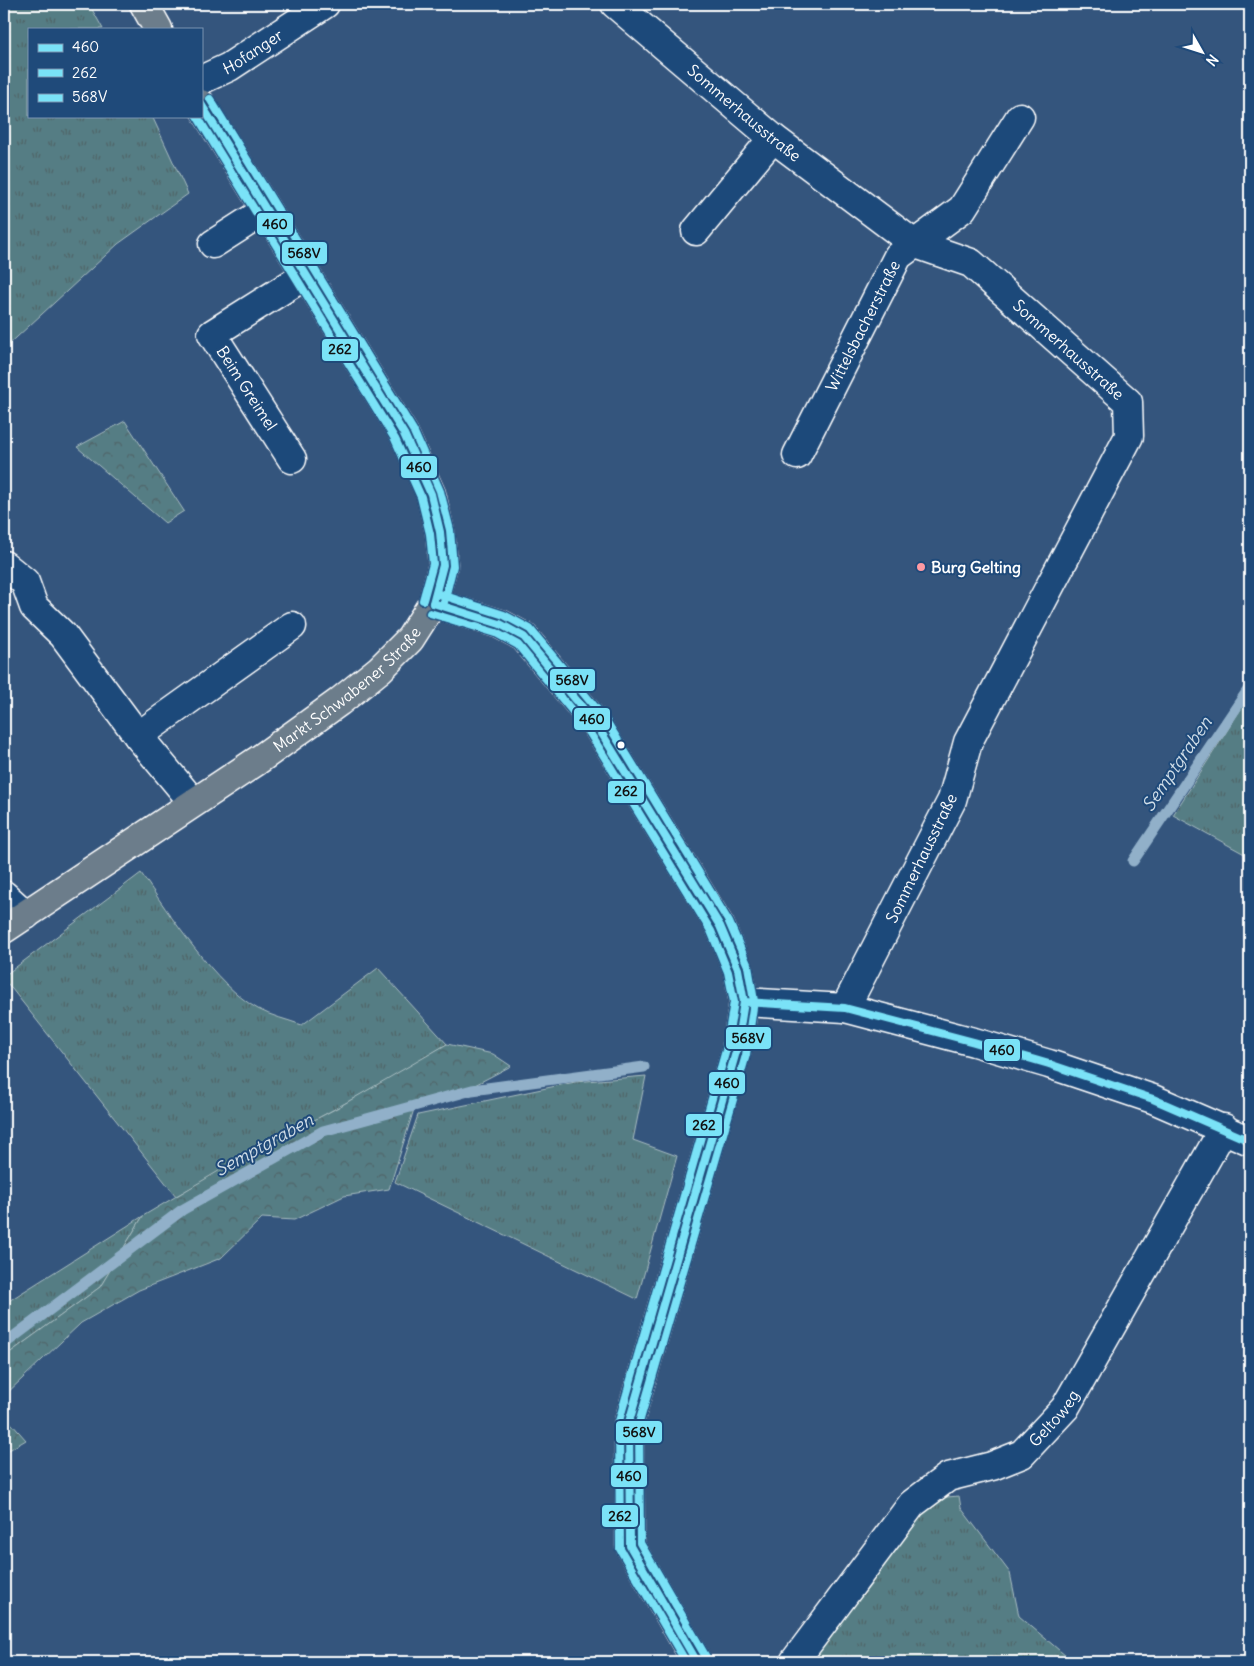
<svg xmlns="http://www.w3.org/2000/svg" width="1254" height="1666" viewBox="0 0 1254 1666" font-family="Delius,sans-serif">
	<defs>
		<pattern id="grass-tufts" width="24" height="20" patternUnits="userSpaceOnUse" patternTransform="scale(1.25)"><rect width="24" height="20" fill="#547d84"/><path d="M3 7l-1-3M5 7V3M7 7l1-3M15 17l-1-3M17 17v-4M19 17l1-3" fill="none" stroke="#506468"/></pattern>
		<pattern id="forest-crowns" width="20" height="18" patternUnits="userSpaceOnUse" patternTransform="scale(1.25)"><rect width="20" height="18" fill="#547d84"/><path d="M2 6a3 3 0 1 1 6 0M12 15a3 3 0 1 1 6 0" fill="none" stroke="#506468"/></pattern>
	</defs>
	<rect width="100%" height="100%" fill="#34557d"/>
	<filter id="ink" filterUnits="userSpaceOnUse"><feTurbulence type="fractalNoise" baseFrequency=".02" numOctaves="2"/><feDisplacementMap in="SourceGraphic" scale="10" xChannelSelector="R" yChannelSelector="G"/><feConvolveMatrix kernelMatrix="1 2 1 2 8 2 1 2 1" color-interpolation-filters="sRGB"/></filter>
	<g filter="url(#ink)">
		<g fill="url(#grass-tufts)" stroke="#aabec2">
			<polygon points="4,4 89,4 103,29 29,29 29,116 152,116 188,194 118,244 4,349"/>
			<polygon points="1250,695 1250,857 1173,815"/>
			<path d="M141,873C169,914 216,986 258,1009C271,1016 288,1020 302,1025L378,968L447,1044L391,1078L176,1196L4,979V976Z"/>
			<polygon points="646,1076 633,1140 677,1156 637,1299 395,1182 418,1115 575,1082"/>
			<polygon points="143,1216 100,1287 4,1357 4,1304"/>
			<polygon points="959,1496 961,1508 1010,1573 1019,1616 1073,1662 809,1662 870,1586 912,1519 936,1498"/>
		</g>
		<g fill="url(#forest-crowns)" stroke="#aabec2">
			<polygon points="125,421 184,511 165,523 77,447"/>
			<polygon points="447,1044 493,1054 511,1066 471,1087 415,1106 389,1189 344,1196 294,1220 262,1218 221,1258 139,1290 81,1323 4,1396 4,1357 100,1287 143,1216 222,1169 337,1108"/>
			<polygon points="4,1415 26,1440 4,1453"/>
		</g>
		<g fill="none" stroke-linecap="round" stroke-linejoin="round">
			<g stroke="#91b0c9" stroke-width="11">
				<polyline points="1133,861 1250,687"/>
				<polyline points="4,1344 182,1210 323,1131 472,1090 644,1067"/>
			</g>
			<defs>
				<g id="minor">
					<path id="s1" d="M615,4L773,138L913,243L971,263L1128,402L1129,436L968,742L952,800L845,1008"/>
					<path id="s2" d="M201,80L229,67L325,4"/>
					<polyline points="696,231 773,138"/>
					<polyline points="213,244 266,210"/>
					<path id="s3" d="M797,455L898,256L962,209L1020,117"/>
					<polyline points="292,459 212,334 306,275"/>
					<polyline points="4,565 25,582 34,607 63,635 138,736 193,802"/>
					<polyline points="433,603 500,624 524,637 596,724 720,926 738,969 744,1002 736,1052 629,1422 630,1546 697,1662"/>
					<polyline points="138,736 292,626"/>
					<polyline points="4,895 26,915"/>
					<polyline points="744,1002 845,1008 974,1042 1049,1064 1153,1099 1250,1141"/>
					<path id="s4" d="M794,1662L912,1504L948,1477L992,1466L1022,1454L1065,1408L1224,1128"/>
				</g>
				<g id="major">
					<polyline points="144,4 158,29"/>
					<path id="s5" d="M4,929L257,761L339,702L380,669L410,639L433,603L443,565L440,532L431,494L404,434L201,104"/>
				</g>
			</defs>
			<use href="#minor" stroke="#fff" stroke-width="31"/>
			<use href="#major" stroke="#fff" stroke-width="31"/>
			<use href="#minor" stroke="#1f4a7a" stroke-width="28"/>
			<use href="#major" stroke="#6c7d8b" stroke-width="28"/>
			<defs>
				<g id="bus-1">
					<polyline points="201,104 404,434 431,494 440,532 443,565 433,603"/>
					<polyline points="433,603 500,624 524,637 596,724 720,926 738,969 744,1002 736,1052 629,1422 630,1546 697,1662"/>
					<polyline points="744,1002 845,1008 974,1042 1049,1064 1153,1099 1250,1141"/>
				</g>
				<g id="bus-2">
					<polyline points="197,116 395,439 421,497 430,534 433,564 423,600"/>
					<polyline points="430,613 496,633 518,645 588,730 711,931 728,972 734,1002 726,1050 619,1421 620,1549 686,1662"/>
				</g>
				<g id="bus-3">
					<polyline points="210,99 413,430 440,491 450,530 453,566 443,606"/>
					<polyline points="436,593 504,615 530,629 605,719 729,922 748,966 754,1001 746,1055 639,1423 640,1543 706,1657"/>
				</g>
			</defs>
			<use href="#bus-1" stroke="#1f4a7a" stroke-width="11"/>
			<use href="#bus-2" stroke="#1f4a7a" stroke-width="11"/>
			<use href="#bus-3" stroke="#1f4a7a" stroke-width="11"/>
			<use href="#bus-1" stroke="#7ae2f7" stroke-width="8"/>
			<use href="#bus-2" stroke="#7ae2f7" stroke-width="8"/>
			<use href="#bus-3" stroke="#7ae2f7" stroke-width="8"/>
		</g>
	</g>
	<circle fill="#ff9aa2" stroke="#1f4a7a" stroke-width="2" cx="921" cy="567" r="5"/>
	<circle fill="#fff" stroke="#1f4a7a" stroke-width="2" cx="621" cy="745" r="4.5"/>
	<g text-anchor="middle" stroke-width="4" stroke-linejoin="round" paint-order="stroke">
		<g font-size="16" fill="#fff" stroke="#1f4a7a">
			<text dy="6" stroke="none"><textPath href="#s2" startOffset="59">Hofanger</textPath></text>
			<text dy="6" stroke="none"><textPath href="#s1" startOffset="169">Sommerhausstraße</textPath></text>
			<text dy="6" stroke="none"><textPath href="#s3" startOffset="145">Wittelsbacherstraße</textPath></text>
			<text dy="6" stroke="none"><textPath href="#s1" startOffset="574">Sommerhausstraße</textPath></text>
			<text transform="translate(247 388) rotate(57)" y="6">Beim Greimel</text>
			<text dy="6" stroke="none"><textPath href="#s5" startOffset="419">Markt Schwabener Straße</textPath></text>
			<text transform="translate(921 858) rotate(-64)" y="6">Sommerhausstraße</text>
			<text dy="6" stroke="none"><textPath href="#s4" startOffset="368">Geltoweg</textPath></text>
		</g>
		<g font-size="16" font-weight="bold" fill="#fff" stroke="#1f4a7a" text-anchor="start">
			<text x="931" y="573">Burg Gelting</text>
		</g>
		<g font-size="18" font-style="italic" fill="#d1dee8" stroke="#1f4a7a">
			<text transform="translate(1177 764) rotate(-56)" y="6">Semptgraben</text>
			<text transform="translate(264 1145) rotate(-29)" y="6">Semptgraben</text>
		</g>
	</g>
	<g stroke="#1f4a7a" stroke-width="2">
		<rect x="256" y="212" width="38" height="24" rx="5" fill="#7ae2f7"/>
		<rect x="281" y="241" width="47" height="24" rx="5" fill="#7ae2f7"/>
		<rect x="321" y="338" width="38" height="24" rx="5" fill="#7ae2f7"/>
		<rect x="400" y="455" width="38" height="24" rx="5" fill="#7ae2f7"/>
		<rect x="549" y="668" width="47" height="24" rx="5" fill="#7ae2f7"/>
		<rect x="573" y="707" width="38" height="24" rx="5" fill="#7ae2f7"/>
		<rect x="607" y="780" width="38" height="24" rx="5" fill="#7ae2f7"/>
		<rect x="725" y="1026" width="47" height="24" rx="5" fill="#7ae2f7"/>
		<rect x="983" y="1038" width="38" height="24" rx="5" fill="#7ae2f7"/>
		<rect x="708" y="1071" width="38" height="24" rx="5" fill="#7ae2f7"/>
		<rect x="685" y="1113" width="38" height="24" rx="5" fill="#7ae2f7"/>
		<rect x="615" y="1420" width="48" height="24" rx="5" fill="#7ae2f7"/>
		<rect x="610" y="1464" width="38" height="24" rx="5" fill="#7ae2f7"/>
		<rect x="601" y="1504" width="38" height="24" rx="5" fill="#7ae2f7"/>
	</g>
	<g font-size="14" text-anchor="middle" font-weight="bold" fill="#111">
		<text x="275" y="229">460</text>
		<text x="304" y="258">568V</text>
		<text x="340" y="354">262</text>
		<text x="419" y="472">460</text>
		<text x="572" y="685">568V</text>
		<text x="592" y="724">460</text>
		<text x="626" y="796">262</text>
		<text x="748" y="1043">568V</text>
		<text x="1002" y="1055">460</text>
		<text x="727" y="1088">460</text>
		<text x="704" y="1130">262</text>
		<text x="639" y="1437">568V</text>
		<text x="629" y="1481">460</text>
		<text x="620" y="1521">262</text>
	</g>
	<rect width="1254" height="1666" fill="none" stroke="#1f4a7a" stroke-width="20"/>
	<rect x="10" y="10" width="1234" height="1646" fill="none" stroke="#fff" stroke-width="2" filter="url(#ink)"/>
	<rect x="28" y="28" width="175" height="90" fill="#1f4a7a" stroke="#7992af"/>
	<rect x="38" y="44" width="25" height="8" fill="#7ae2f7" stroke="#7992af"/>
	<text x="72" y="52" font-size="15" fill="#ffffff">460</text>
	<rect x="38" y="69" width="25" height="8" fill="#7ae2f7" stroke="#7992af"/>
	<text x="72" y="78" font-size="15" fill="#ffffff">262</text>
	<rect x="38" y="94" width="25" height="8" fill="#7ae2f7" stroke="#7992af"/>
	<text x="72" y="102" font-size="15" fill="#ffffff">568V</text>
	<g transform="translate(1202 52) rotate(129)" stroke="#1f4a7a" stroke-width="4" paint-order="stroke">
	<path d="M0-4L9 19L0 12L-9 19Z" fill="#ffffff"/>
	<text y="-8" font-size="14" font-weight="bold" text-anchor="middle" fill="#ffffff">N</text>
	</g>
</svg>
